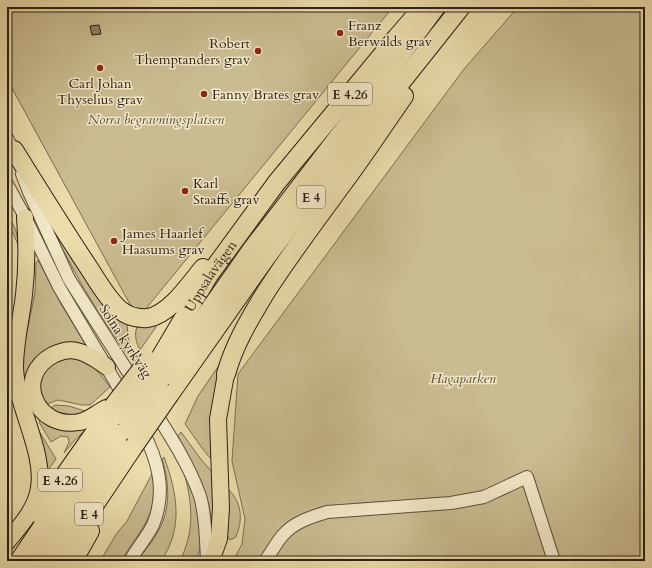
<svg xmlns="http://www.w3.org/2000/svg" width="652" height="568" viewBox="0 0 652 568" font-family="Cardo,serif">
	<rect width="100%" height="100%" fill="#ebdcab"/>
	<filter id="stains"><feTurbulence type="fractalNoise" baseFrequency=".005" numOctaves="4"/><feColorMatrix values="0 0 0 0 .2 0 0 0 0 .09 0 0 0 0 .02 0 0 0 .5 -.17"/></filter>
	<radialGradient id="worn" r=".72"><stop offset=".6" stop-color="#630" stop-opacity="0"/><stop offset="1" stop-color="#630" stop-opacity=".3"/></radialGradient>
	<g fill="#cabc91" stroke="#7a6e52">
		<polygon points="7,7 393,7 144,311 132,308 7,79"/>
		<polygon points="518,7 645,7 645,561 233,561 242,544 245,519 232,461 238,374 464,69"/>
		<polygon points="38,193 127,320 128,338 135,357 132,361 100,315 82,285 50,226"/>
		<polygon points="7,211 16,231 19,247 13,233 7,225"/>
		<polygon points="38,260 61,304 90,352 43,354 35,412 32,417 23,391 23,350 35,293 36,263"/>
		<path d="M154,325L156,327L140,350C136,343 134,334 137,327Z"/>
		<path d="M72,356C94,366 96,368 110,387L90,405H82L58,400L44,405L38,392L44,366Z"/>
		<polygon points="224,358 211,426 211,459 202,448 185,424 198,396"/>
		<polygon points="55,405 69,406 88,412 65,418 51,408"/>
		<polygon points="41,419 85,427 85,430 74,441 64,453 69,442 68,437 61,436 51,442 39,422"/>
		<polygon points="36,426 56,459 48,470 47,474"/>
		<polygon points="181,432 200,458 212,472 214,489 212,534 191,463 178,436"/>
		<path d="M164,457C177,492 184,528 161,561H138C143,552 151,544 156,535C171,512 170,484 162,459Z"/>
		<path d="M152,474C161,513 139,531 121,561H100L117,533L127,521Z"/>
		<path d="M185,476L198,505L201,543L197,561H180C194,532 193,507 185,476Z"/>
		<path d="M229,490C242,503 243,520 236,537L230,540L226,534Z"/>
	</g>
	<polygon fill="#8f8163" stroke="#2b1f14" points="99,25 101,34 92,35 90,26"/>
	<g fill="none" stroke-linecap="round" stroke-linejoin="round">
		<defs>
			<g id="minor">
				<polyline points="7,138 16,157"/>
				<polyline points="22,174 29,192 69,279 137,386"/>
				<polyline points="7,184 25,217 59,287 126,400"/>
				<path d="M153,409C171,437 189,465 200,496C206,516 206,541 207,561"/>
				<path d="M130,561C137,548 147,537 153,525C167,491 158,459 141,428"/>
				<path d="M265,561C271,553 276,543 283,535C294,522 311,517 327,512L451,503L484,497L527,477L554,561"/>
			</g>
			<g id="major">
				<path d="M107,367C98,361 88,353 77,351C69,349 61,351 53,355C13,376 36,430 79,422C87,421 94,415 101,411C104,409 108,407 112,406"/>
				<polyline points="36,514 110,409"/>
				<path d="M7,542C20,526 36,509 39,488C45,451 16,407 15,367C15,343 21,320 24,295C27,269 27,243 25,217"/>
				<polyline points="211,561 219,539 221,508 218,419 226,374"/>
			</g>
			<g id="highway">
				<path d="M14,150C39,190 63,229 89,268C98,282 107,298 119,309C127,316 137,319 148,318C170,314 189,285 203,268"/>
				<path id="s1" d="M154,368L209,275L277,182L397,37L423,7"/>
				<path d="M226,374C234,345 249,320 264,295C288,257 315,222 341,186C363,157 383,126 404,96"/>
				<polyline points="161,379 252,249 372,93 436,7"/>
				<polyline points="170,394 265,259 341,158 461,7"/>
				<polyline points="19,561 118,415"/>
				<polyline points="40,561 126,430"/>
				<polyline points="57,561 134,446"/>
				<polyline points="73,561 90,531"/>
			</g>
		</defs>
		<use href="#minor" stroke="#5b4e3a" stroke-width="14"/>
		<use href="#major" stroke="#2b1f14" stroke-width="18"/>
		<use href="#highway" stroke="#2b1f14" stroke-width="20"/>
		<use href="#minor" stroke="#f2e8c8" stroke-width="12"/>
		<use href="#major" stroke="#ebdcab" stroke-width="16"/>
		<use href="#highway" stroke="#ebdcab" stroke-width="18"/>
		<defs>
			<polyline id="major-bridge" points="112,406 148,359"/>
			<g id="highway-bridge">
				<polyline points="118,415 154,368"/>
				<polyline points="126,430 161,379"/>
				<polyline points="134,446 170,394"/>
			</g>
		</defs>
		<use href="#major-bridge" stroke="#2b1f14" stroke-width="18" stroke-linecap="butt"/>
		<use href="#highway-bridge" stroke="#2b1f14" stroke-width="20" stroke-linecap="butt"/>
		<use href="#major-bridge" stroke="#ebdcab" stroke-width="16"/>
		<use href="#highway-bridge" stroke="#ebdcab" stroke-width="18"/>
	</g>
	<g fill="#8f2418" stroke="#f2e8c8" stroke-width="1.5">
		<circle cx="340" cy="33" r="4"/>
		<circle cx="258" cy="51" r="4"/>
		<circle cx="100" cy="68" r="4"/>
		<circle cx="204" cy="94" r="4"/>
		<circle cx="185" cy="191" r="4"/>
		<circle cx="114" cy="241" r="4"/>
	</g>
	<g text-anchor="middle" stroke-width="3" stroke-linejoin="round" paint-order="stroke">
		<g fill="#f2e8c8" stroke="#675b4a" stroke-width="1">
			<rect x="328" y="83" width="44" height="22" rx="3"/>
			<rect x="297" y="186" width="28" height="22" rx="3"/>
			<rect x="38" y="469" width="44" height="22" rx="3"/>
			<rect x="75" y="503" width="28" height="22" rx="3"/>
		</g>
		<g font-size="13" font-weight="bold" fill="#2b1f14">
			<text x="350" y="99">E 4.26</text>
			<text x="311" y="202">E 4</text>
			<text x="60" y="485">E 4.26</text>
			<text x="89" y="519">E 4</text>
		</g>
		<g font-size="14" fill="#2b1f14" stroke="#f2e8c8" text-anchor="start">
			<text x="348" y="30">Franz<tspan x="348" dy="16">Berwalds grav</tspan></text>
			<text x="250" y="48" text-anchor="end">Robert<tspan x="250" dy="16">Themptanders grav</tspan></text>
			<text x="100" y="88" text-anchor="middle">Carl Johan<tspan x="100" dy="16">Thyselius grav</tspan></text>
			<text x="212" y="99">Fanny Brates grav</text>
			<text x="193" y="188">Karl<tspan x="193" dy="16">Staaffs grav</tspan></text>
			<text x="122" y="238">James Haarlef<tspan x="122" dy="16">Haasums grav</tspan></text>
		</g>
		<g font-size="14" font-style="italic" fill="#5b4e3a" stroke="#f2e8c8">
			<text x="156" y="124">Norra begravningsplatsen</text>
			<text x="463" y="383">Hagaparken</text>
		</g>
		<g font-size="14" fill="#2b1f14" stroke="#f2e8c8">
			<text dy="5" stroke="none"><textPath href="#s1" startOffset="108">Uppsalavägen</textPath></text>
			<text transform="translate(126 341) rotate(57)" y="5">Solna kyrkväg</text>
		</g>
	</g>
	<rect width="652" height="568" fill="none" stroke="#ebdcab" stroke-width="24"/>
	<rect x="8" y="8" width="636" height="552" fill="none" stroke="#2b1f14" stroke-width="2"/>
	<rect x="12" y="12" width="628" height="544" fill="none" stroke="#2b1f14"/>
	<rect width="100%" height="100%" filter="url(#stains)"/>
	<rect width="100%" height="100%" fill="url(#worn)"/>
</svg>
